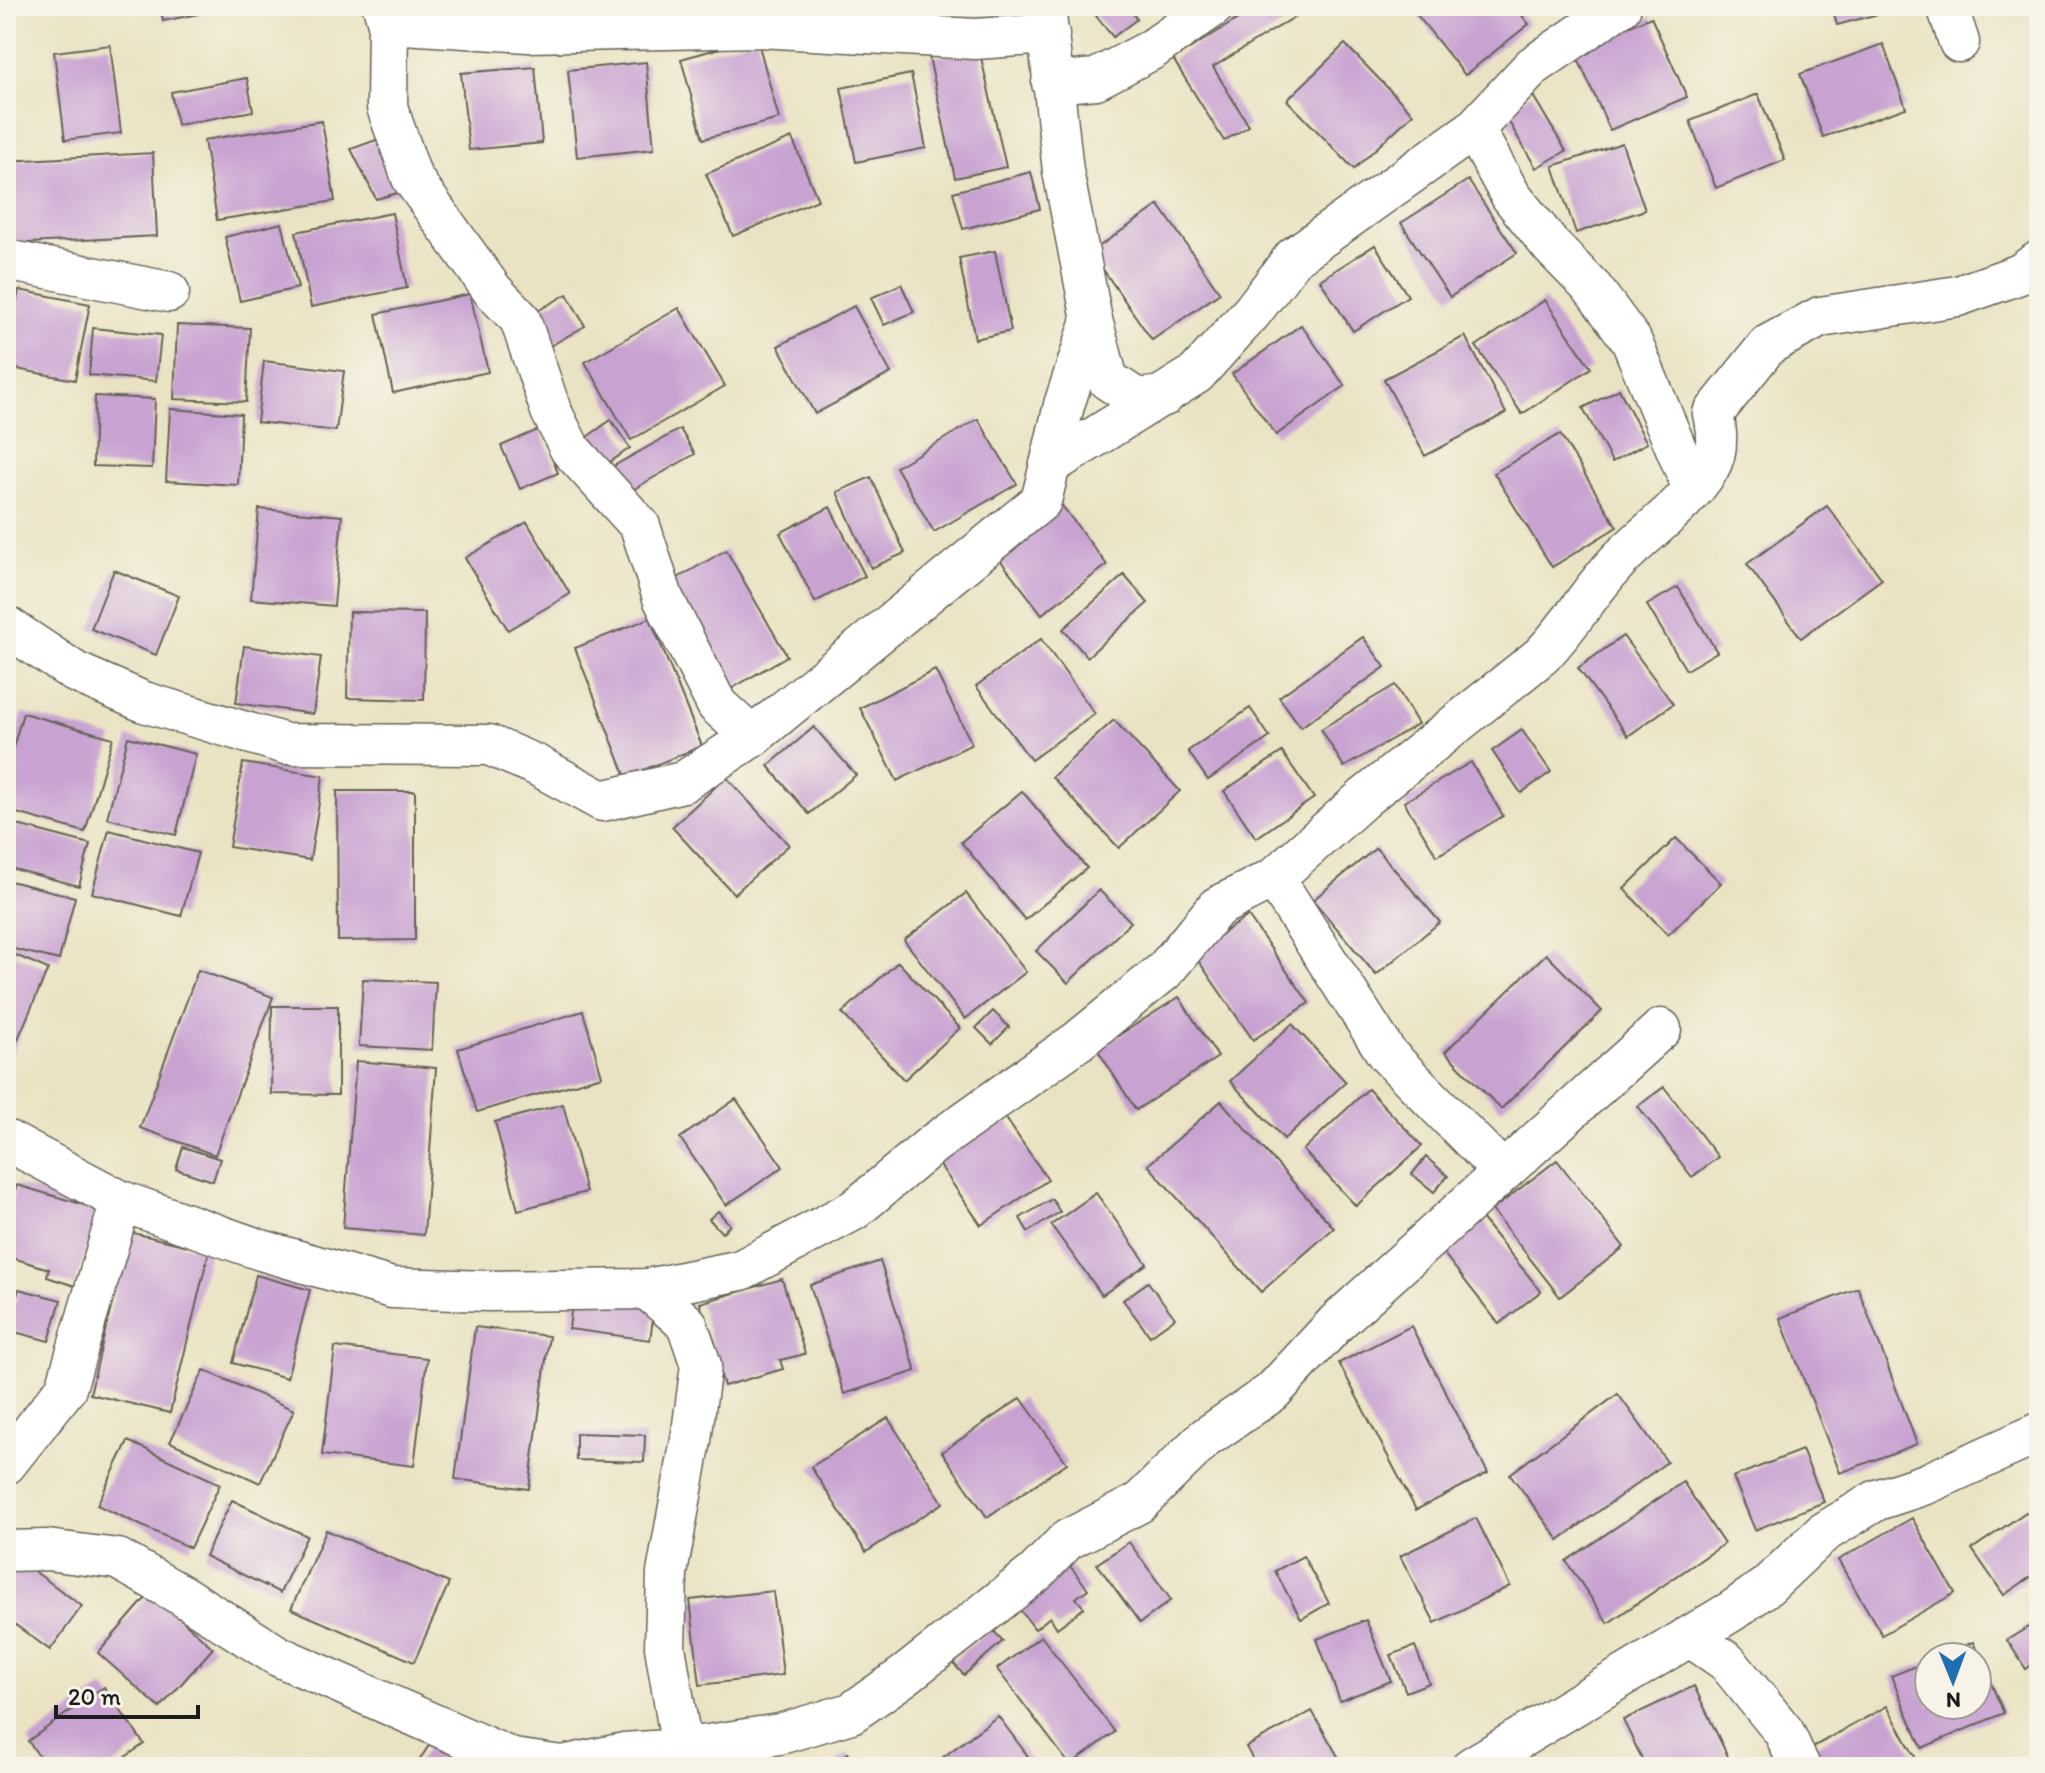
<svg xmlns="http://www.w3.org/2000/svg" width="2045" height="1773" font-family="Itim,sans-serif">
	<style>
		.building { fill: #c8a2d1 }
		.lines { fill: none; stroke-linecap: round; stroke-linejoin: round }
		.minor-casing { stroke: #646256; stroke-width: 43 }
		.minor { stroke: #fff; stroke-width: 40 }
	</style>
	<rect width="100%" height="100%" fill="#f7f3e8"/>
	<filter id="ink" filterUnits="userSpaceOnUse"><feTurbulence type="fractalNoise" baseFrequency=".0125" numOctaves="2"/><feDisplacementMap in="SourceGraphic" scale="16" xChannelSelector="R" yChannelSelector="G"/><feConvolveMatrix kernelMatrix="1 2 1 2 8 2 1 2 1" color-interpolation-filters="sRGB"/></filter>
	<filter id="wash" filterUnits="userSpaceOnUse"><feTurbulence type="fractalNoise" baseFrequency=".006" numOctaves="4" result="noise"/><feDisplacementMap in="SourceGraphic" scale="32" xChannelSelector="R" yChannelSelector="G"/><feGaussianBlur stdDeviation="1.8" result="paint"/><feColorMatrix in="noise" values="0 0 0 0 0 0 0 0 0 0 0 0 0 0 0 0 0 1.4 0 .05"/><feComposite in="paint" operator="in"/></filter>
	<g filter="url(#wash)">
		<rect width="100%" height="100%" fill="#eae3c3"/>
		<g id="blocks">
			<g class="building">
				<polygon points="160,6 232,6 232,7 163,21"/>
				<polygon points="1088,6 1127,6 1137,19 1113,37"/>
				<polygon points="1259,6 1292,6 1298,15 1213,67 1249,126 1224,141 1173,59"/>
				<polygon points="1410,6 1514,6 1529,24 1465,75"/>
				<polygon points="1832,6 1904,6 1904,7 1837,25"/>
				<polygon points="1651,17 1687,97 1610,130 1574,50"/>
				<polygon points="757,38 779,119 703,139 681,59"/>
				<polygon points="1345,44 1413,114 1354,169 1287,100"/>
				<polygon points="1883,44 1906,108 1823,137 1800,74"/>
				<polygon points="110,45 121,133 65,140 54,52"/>
				<polygon points="980,53 1006,167 955,178 929,57"/>
				<polygon points="646,62 654,149 577,157 568,70"/>
				<polygon points="535,67 542,143 469,150 461,73"/>
				<polygon points="911,74 926,148 856,162 841,88"/>
				<polygon points="247,78 253,111 177,125 171,92"/>
				<polygon points="1532,94 1566,151 1536,168 1503,112"/>
				<polygon points="1758,94 1785,160 1716,188 1690,121"/>
				<polygon points="322,121 335,201 217,220 204,140"/>
				<polygon points="390,135 412,189 376,199 351,149"/>
				<polygon points="792,138 818,200 733,236 706,174"/>
				<polygon points="1622,143 1645,210 1576,233 1553,166"/>
				<polygon points="153,153 157,236 10,244 6,161"/>
				<polygon points="1031,172 1040,209 963,229 953,192"/>
				<polygon points="1468,180 1517,253 1450,297 1401,223"/>
				<polygon points="1159,205 1220,293 1152,340 1091,252"/>
				<polygon points="392,213 407,288 311,307 296,232"/>
				<polygon points="282,223 298,288 240,301 225,237"/>
				<polygon points="1375,245 1408,296 1353,331 1320,280"/>
				<polygon points="995,251 1011,331 975,339 959,258"/>
				<polygon points="901,284 914,312 884,325 871,298"/>
				<polygon points="19,290 90,304 75,380 6,367 6,352"/>
				<polygon points="470,294 488,372 393,393 376,314"/>
				<polygon points="567,294 585,326 545,349 527,317"/>
				<polygon points="1545,300 1591,368 1522,414 1476,346"/>
				<polygon points="854,306 891,373 815,414 778,346"/>
				<polygon points="679,308 725,386 631,440 585,362"/>
				<polygon points="177,325 250,328 246,402 174,399"/>
				<polygon points="1301,325 1345,386 1276,435 1232,374"/>
				<polygon points="93,328 161,335 156,381 89,375"/>
				<polygon points="1465,336 1506,413 1425,456 1384,379"/>
				<polygon points="264,361 344,371 336,431 257,422"/>
				<polygon points="1619,389 1647,443 1612,462 1583,408"/>
				<polygon points="95,396 155,399 152,468 93,466"/>
				<polygon points="170,409 241,414 238,485 166,481"/>
				<polygon points="978,419 1017,484 934,532 896,467"/>
				<polygon points="611,420 630,448 607,464 587,437"/>
				<polygon points="540,429 558,473 520,489 501,446"/>
				<polygon points="680,429 695,454 627,493 612,467"/>
				<polygon points="1560,434 1617,527 1552,567 1494,473"/>
				<polygon points="871,477 905,553 871,568 837,492"/>
				<polygon points="1060,503 1107,565 1042,614 994,552"/>
				<polygon points="1827,506 1882,579 1801,638 1747,564"/>
				<polygon points="830,507 865,576 815,602 780,533"/>
				<polygon points="259,509 342,516 334,606 251,599"/>
				<polygon points="527,522 570,594 508,630 465,558"/>
				<polygon points="726,550 787,656 726,692 664,586"/>
				<polygon points="114,570 179,596 156,655 91,629"/>
				<polygon points="1124,575 1148,603 1087,657 1063,629"/>
				<polygon points="1678,587 1717,652 1686,670 1647,605"/>
				<polygon points="349,612 425,613 424,700 347,698"/>
				<polygon points="650,618 702,746 626,777 575,648"/>
				<polygon points="1623,636 1673,704 1628,736 1578,668"/>
				<polygon points="1363,637 1385,667 1301,727 1279,697"/>
				<polygon points="1041,639 1095,714 1031,760 976,686"/>
				<polygon points="244,646 321,657 313,714 236,703"/>
				<polygon points="935,670 972,744 897,781 860,708"/>
				<polygon points="1395,685 1418,724 1344,767 1321,729"/>
				<polygon points="1250,708 1270,737 1208,780 1188,751"/>
				<polygon points="23,713 113,738 85,832 6,810 6,772"/>
				<polygon points="1114,720 1180,791 1119,848 1052,777"/>
				<polygon points="814,727 856,775 809,814 768,766"/>
				<polygon points="1522,730 1551,772 1521,793 1492,751"/>
				<polygon points="128,737 196,754 176,835 107,818"/>
				<polygon points="1282,752 1314,798 1256,838 1224,791"/>
				<polygon points="1471,762 1503,816 1437,856 1404,802"/>
				<polygon points="243,763 323,776 310,860 229,847"/>
				<polygon points="726,777 789,845 734,894 672,827"/>
				<polygon points="337,791 415,791 415,940 338,941"/>
				<polygon points="1022,791 1087,868 1025,920 961,842"/>
				<polygon points="6,822 90,844 79,886 6,867"/>
				<polygon points="109,830 198,853 181,916 92,893"/>
				<polygon points="1676,838 1721,883 1668,935 1624,889"/>
				<polygon points="1376,848 1440,922 1376,975 1313,900"/>
				<polygon points="6,880 75,897 59,960 6,947"/>
				<polygon points="1099,890 1131,922 1068,983 1036,951"/>
				<polygon points="966,893 1026,972 965,1019 904,940"/>
				<polygon points="1248,916 1309,1003 1253,1040 1193,953"/>
				<polygon points="6,951 48,969 9,1060 6,1059"/>
				<polygon points="1546,954 1602,1011 1501,1109 1445,1052"/>
				<polygon points="898,962 960,1028 904,1080 842,1013"/>
				<polygon points="198,970 273,997 215,1155 140,1128"/>
				<polygon points="363,979 436,982 432,1050 359,1046"/>
				<polygon points="1179,997 1218,1057 1136,1110 1097,1049"/>
				<polygon points="272,1006 338,1006 338,1095 271,1094"/>
				<polygon points="583,1011 602,1076 477,1112 458,1049"/>
				<polygon points="993,1011 1009,1027 992,1044 976,1028"/>
				<polygon points="1292,1024 1346,1082 1284,1139 1230,1081"/>
				<polygon points="356,1061 436,1068 424,1235 343,1228"/>
				<polygon points="1664,1087 1718,1157 1692,1177 1638,1106"/>
				<polygon points="1368,1089 1422,1146 1356,1206 1303,1150"/>
				<polygon points="736,1099 783,1167 726,1205 680,1138"/>
				<polygon points="1221,1101 1334,1228 1261,1292 1148,1165"/>
				<polygon points="563,1104 586,1192 518,1210 495,1122"/>
				<polygon points="1005,1117 1048,1180 981,1225 937,1161"/>
				<polygon points="183,1147 220,1159 213,1181 176,1169"/>
				<polygon points="1426,1157 1448,1176 1434,1192 1412,1174"/>
				<polygon points="1557,1160 1624,1247 1560,1297 1492,1210"/>
				<polygon points="6,1161 14,1163 7,1186 6,1185"/>
				<polygon points="17,1185 98,1209 75,1286 47,1277 49,1269 6,1256 6,1218"/>
				<polygon points="1096,1193 1147,1264 1102,1295 1051,1225"/>
				<polygon points="1052,1199 1060,1212 1028,1232 1020,1218"/>
				<polygon points="718,1211 730,1225 722,1233 709,1219"/>
				<polygon points="1481,1218 1541,1291 1499,1324 1441,1250"/>
				<polygon points="129,1232 209,1251 170,1413 90,1394"/>
				<polygon points="880,1261 916,1371 844,1394 810,1285"/>
				<polygon points="256,1275 310,1290 287,1378 233,1363"/>
				<polygon points="782,1279 805,1354 780,1360 783,1369 724,1386 700,1303"/>
				<polygon points="1148,1282 1175,1318 1150,1336 1123,1300"/>
				<polygon points="1858,1288 1917,1444 1840,1473 1780,1318"/>
				<polygon points="19,1289 61,1300 49,1341 7,1330"/>
				<polygon points="573,1294 655,1305 650,1340 569,1329"/>
				<polygon points="1411,1326 1488,1473 1416,1510 1339,1363"/>
				<polygon points="475,1327 549,1336 529,1489 455,1479"/>
				<polygon points="335,1347 427,1358 414,1466 322,1455"/>
				<polygon points="204,1370 294,1410 260,1483 170,1442"/>
				<polygon points="1618,1394 1667,1462 1559,1540 1510,1474"/>
				<polygon points="1021,1398 1067,1463 987,1517 942,1452"/>
				<polygon points="888,1418 943,1503 866,1552 811,1467"/>
				<polygon points="576,1433 645,1435 644,1462 576,1460"/>
				<polygon points="128,1441 220,1484 190,1548 97,1505"/>
				<polygon points="1802,1450 1824,1502 1755,1530 1733,1477"/>
				<polygon points="1683,1482 1724,1544 1608,1623 1566,1561"/>
				<polygon points="232,1500 307,1536 280,1593 205,1556"/>
				<polygon points="2026,1512 2039,1531 2039,1571 2004,1595 1972,1549"/>
				<polygon points="1476,1518 1510,1586 1435,1623 1400,1556"/>
				<polygon points="1912,1518 1955,1593 1882,1635 1838,1560"/>
				<polygon points="326,1530 449,1583 414,1662 291,1609"/>
				<polygon points="1129,1542 1171,1600 1140,1623 1097,1564"/>
				<polygon points="1303,1556 1329,1603 1301,1619 1275,1571"/>
				<polygon points="19,1560 82,1606 50,1650 6,1618 6,1578"/>
				<polygon points="1070,1566 1088,1589 1076,1598 1084,1608 1057,1628 1050,1617 1035,1629 1017,1606"/>
				<polygon points="773,1591 783,1675 700,1685 690,1600"/>
				<polygon points="151,1592 213,1648 160,1708 98,1653"/>
				<polygon points="1366,1620 1391,1681 1340,1701 1317,1639"/>
				<polygon points="2038,1621 2039,1660 2026,1669 2007,1640"/>
				<polygon points="991,1628 1003,1641 964,1675 952,1662"/>
				<polygon points="1041,1636 1115,1732 1070,1765 997,1669"/>
				<polygon points="1973,1642 2004,1713 1922,1748 1891,1676 1929,1661 1929,1705 1977,1705 1977,1657 1938,1657"/>
				<polygon points="1415,1646 1429,1683 1406,1692 1391,1655"/>
				<polygon points="1694,1686 1733,1767 1646,1767 1623,1720"/>
				<polygon points="104,1687 144,1744 111,1767 47,1767 28,1741"/>
				<polygon points="1887,1706 1920,1766 1821,1767 1811,1748"/>
				<polygon points="1312,1711 1344,1767 1257,1767 1246,1747"/>
				<polygon points="998,1716 1036,1767 930,1767"/>
				<polygon points="435,1736 483,1767 415,1767"/>
				<polygon points="848,1753 859,1767 831,1767"/>
			</g>
		</g>
	</g>
	<g filter="url(#ink)">
		<use href="#blocks" fill-opacity="0" stroke="#646256" stroke-width="2"/>
		<g class="lines">
			<g class="minor-casing">
				<g id="minor">
					<polyline points="383,6 388,23 387,107 412,178 493,291 520,319 551,411 570,449 640,526 663,598 717,705 752,737"/>
					<polyline points="1045,6 1063,171 1092,320 1108,380 1137,399 1164,396"/>
					<polyline points="1947,6 1959,42"/>
					<polyline points="388,23 528,32 759,27 975,39 1049,34"/>
					<polyline points="1052,83 1096,79 1151,50 1214,6"/>
					<polyline points="1474,129 1511,196 1552,247 1593,289 1631,340 1693,489"/>
					<polyline points="6,260 169,292"/>
					<polyline points="1050,465 1064,405 1092,320"/>
					<polyline points="6,626 75,672 144,702 286,744 489,745 536,765 602,801 683,782 752,737 1041,501 1050,465 1196,374 1252,312 1294,257 1474,129 1533,66 1621,6"/>
					<polyline points="1274,878 1387,1054 1502,1171"/>
					<path d="M6,1140L121,1201L261,1250L392,1288L489,1291L647,1289L741,1270L854,1210L933,1144L1078,1041L1164,971L1217,907L1274,878L1365,797L1541,656C1570,627 1590,590 1619,560C1648,530 1688,504 1709,468C1719,451 1717,431 1713,414L1768,345L1820,317L1958,296L2020,274L2039,261"/>
					<polyline points="647,1289 687,1324 701,1365 691,1440 667,1573 665,1647 682,1749 703,1767"/>
					<polyline points="6,1464 66,1388 121,1201"/>
					<polyline points="6,1551 47,1550 118,1559 183,1596 278,1656 513,1759 562,1766 624,1753 682,1749 780,1734 851,1713 904,1676 1035,1573 1067,1540 1139,1503 1205,1438 1272,1392 1337,1322 1661,1029"/>
					<polyline points="1689,1636 1727,1662 1784,1732 1800,1767"/>
					<polyline points="1472,1767 1732,1611 1767,1586 1823,1533 1877,1500 1926,1484 2039,1433"/>
				</g>
			</g>
			<use href="#minor" class="minor"/>
		</g>
	</g>
	<rect width="2045" height="1773" fill="none" stroke="#f7f3e8" stroke-width="32"/>
	<g transform="translate(1953 1681) rotate(179)"><circle r="38" fill="#f7f3e8" stroke="#9f9d96" stroke-width="2"/>
	<path d="M0-6L14 30L0 20L-14 30Z" fill="#1f6fb2"/>
	<text y="-12" font-size="22" font-weight="bold" text-anchor="middle" fill="#1c1c1c">N</text>
	</g>
	<path d="M56 1705v12h142v-12" fill="none" stroke="#1c1c1c" stroke-width="4"/>
	<text x="68" y="1705" font-size="24" fill="#1c1c1c" stroke="#f7f3e8" stroke-width="6" paint-order="stroke">20 m</text>
</svg>
